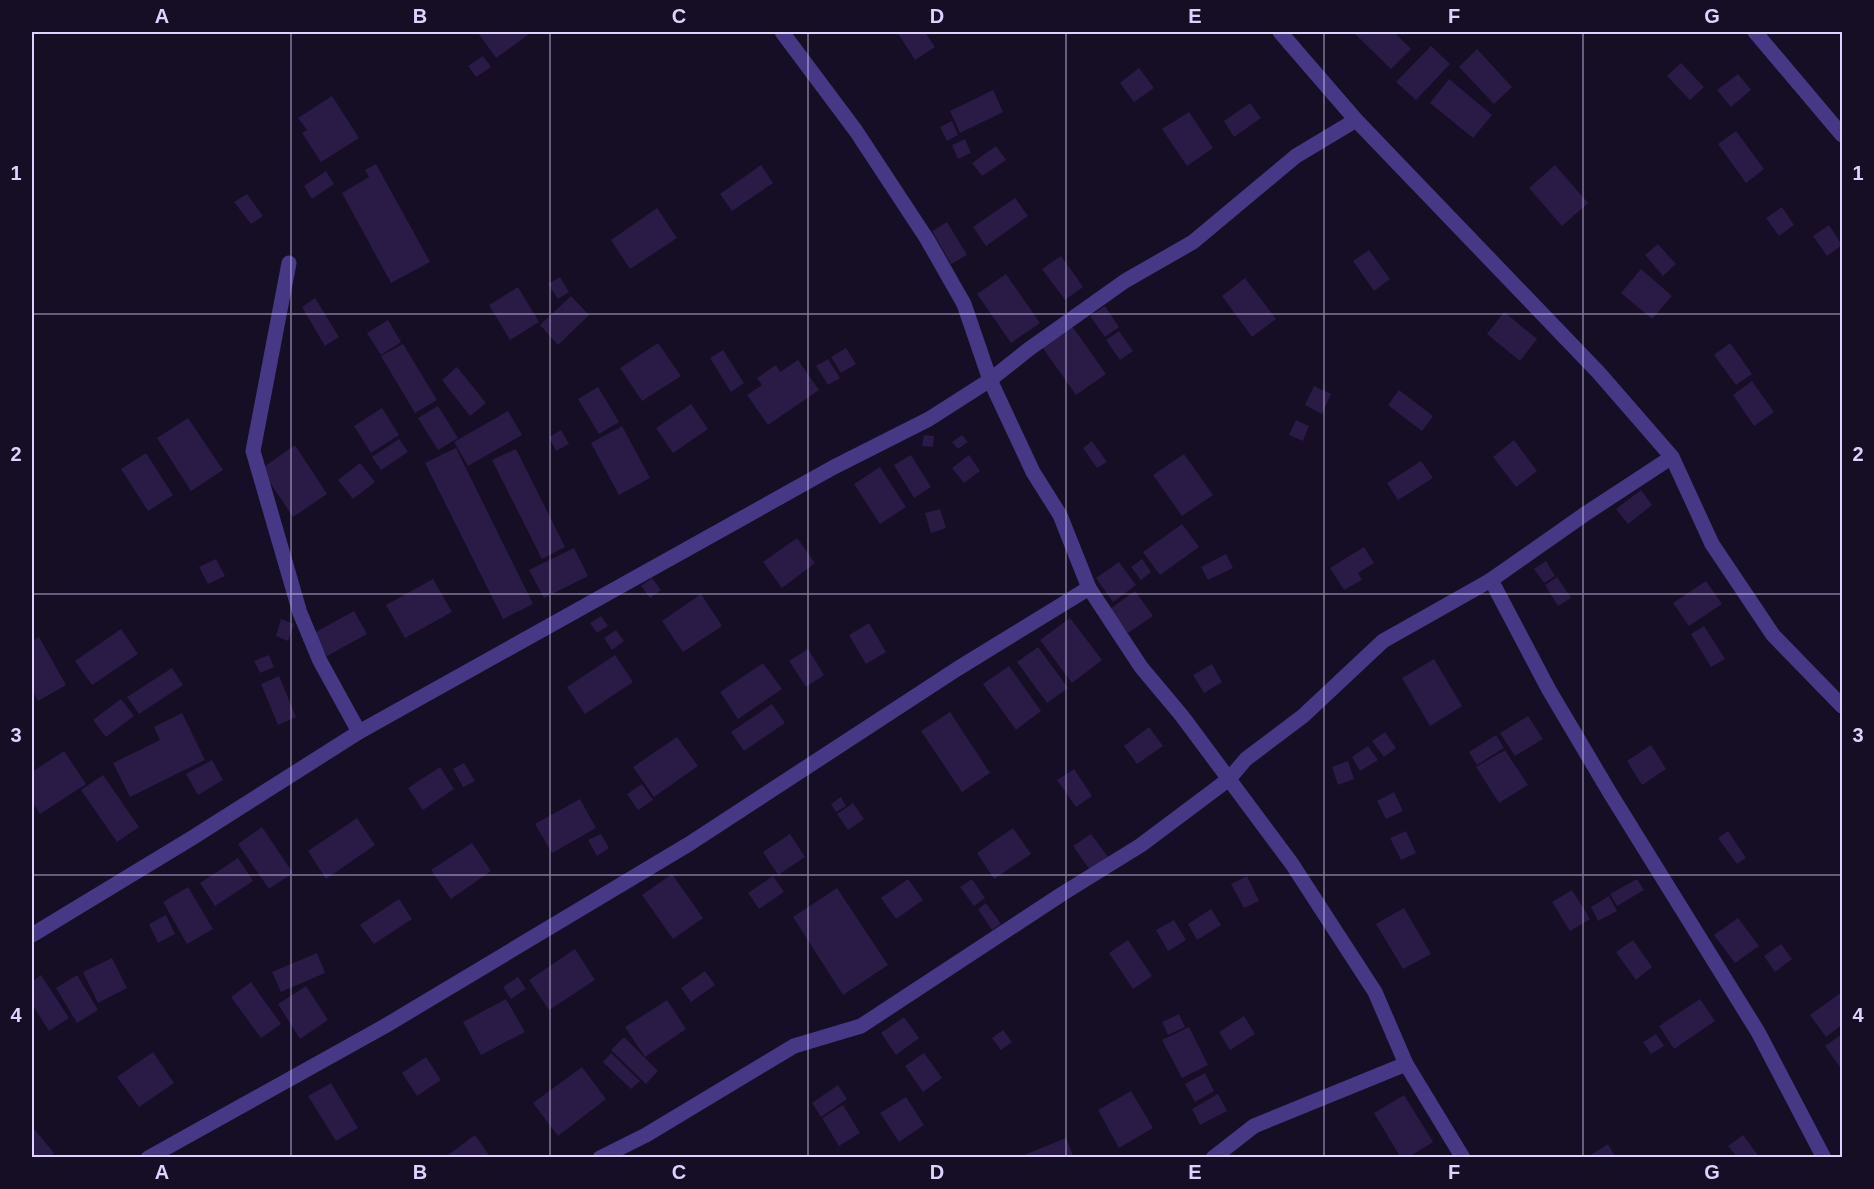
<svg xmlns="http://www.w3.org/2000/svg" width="1874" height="1189" font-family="Helvetica,sans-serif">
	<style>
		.building { fill: #291a46 }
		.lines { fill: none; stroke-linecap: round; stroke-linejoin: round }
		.street { stroke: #463885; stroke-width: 15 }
		.grid { fill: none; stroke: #ded2ff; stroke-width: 1.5; stroke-opacity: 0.55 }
		.neatline { fill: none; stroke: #ded2ff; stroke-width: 2 }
		.grid-label { font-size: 20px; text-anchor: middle; font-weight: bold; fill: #ded2ff }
	</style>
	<rect width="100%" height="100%" fill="#150e25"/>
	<g class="building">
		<polygon points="480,32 526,32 528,35 496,58 478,33"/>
		<polygon points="897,32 925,32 935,47 915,60"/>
		<polygon points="1353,32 1394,32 1411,49 1391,69"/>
		<polygon points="1431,46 1450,64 1416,100 1396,82"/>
		<polygon points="1477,49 1512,87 1494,104 1459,67"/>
		<polygon points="483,56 491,67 476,77 468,66"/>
		<polygon points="1681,63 1704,87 1690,100 1667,76"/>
		<polygon points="1139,68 1154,88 1134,102 1120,83"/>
		<polygon points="1738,74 1751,90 1731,107 1717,90"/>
		<polygon points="1449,79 1492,115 1473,138 1430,103"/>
		<polygon points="993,90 1003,112 960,133 950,111"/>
		<polygon points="332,96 359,138 321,162 302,133 307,130 298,118"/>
		<polygon points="1250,103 1261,118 1234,137 1224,121"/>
		<polygon points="1189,112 1213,148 1187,166 1162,129"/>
		<polygon points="952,121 958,135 947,141 940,127"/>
		<polygon points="1736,131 1764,169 1746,183 1718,144"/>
		<polygon points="965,139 971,153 958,159 952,145"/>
		<polygon points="996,146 1006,160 982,176 972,163"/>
		<polygon points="376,164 430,262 391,283 342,193 369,177 365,170"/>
		<polygon points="761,165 773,183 732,211 720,194"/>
		<polygon points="1555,165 1588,203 1562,226 1529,188"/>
		<polygon points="326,171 334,184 312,199 304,186"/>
		<polygon points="247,194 263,216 251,224 234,202"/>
		<polygon points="1015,198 1028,216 986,246 973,227"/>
		<polygon points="1782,207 1794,225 1779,236 1766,218"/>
		<polygon points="657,208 677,238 630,269 611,240"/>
		<polygon points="947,222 967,255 951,264 932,231"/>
		<polygon points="1829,225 1842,245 1827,256 1813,236"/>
		<polygon points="1658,244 1676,264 1663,276 1645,255"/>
		<polygon points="1369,250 1390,279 1374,291 1353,261"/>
		<polygon points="1061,256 1083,287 1065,300 1042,269"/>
		<polygon points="1641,269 1672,296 1652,319 1621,293"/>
		<polygon points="1006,274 1040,323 1011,343 977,294"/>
		<polygon points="560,277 569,292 558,299 548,284"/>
		<polygon points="1245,278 1276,319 1252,337 1222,296"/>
		<polygon points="518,287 539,322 510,340 489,305"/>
		<polygon points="571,296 589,315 558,345 540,325"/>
		<polygon points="315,298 339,337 325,346 302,307"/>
		<polygon points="1105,306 1119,327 1105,337 1090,316"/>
		<polygon points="1504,312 1537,339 1520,361 1487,334"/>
		<polygon points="388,320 401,342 381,355 367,333"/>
		<polygon points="1072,326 1106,374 1076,395 1042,347"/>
		<polygon points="1119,331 1133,351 1120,360 1106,340"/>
		<polygon points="658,343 681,376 642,401 620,368"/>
		<polygon points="1730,343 1752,374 1736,385 1714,355"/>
		<polygon points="403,344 437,400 415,413 381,356"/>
		<polygon points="846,348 856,364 841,373 831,357"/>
		<polygon points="723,350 744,383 731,392 710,358"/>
		<polygon points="828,359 840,378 828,385 816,366"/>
		<polygon points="798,360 819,390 768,425 747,395 762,385 757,378 776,365 780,372"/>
		<polygon points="457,367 486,403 470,416 442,380"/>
		<polygon points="1752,381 1774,412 1754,426 1733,395"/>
		<polygon points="1314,386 1331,394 1322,414 1305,405"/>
		<polygon points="598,387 619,422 599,434 578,399"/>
		<polygon points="1399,390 1433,416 1422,431 1388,405"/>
		<polygon points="691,404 708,429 673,453 656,428"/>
		<polygon points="438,406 458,438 438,450 418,418"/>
		<polygon points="382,408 399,435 371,453 354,426"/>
		<polygon points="508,411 522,435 468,466 454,442"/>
		<polygon points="188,418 223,470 191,491 157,438"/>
		<polygon points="1296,420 1309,426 1303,441 1289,435"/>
		<polygon points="622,426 650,478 619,495 591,443"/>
		<polygon points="561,430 569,444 556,451 549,437"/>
		<polygon points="924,435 934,436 933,447 922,446"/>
		<polygon points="962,435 968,442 958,449 952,442"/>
		<polygon points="399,439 408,452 381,470 372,457"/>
		<polygon points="1514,440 1537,471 1516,487 1493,457"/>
		<polygon points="1092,441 1107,462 1097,468 1083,448"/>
		<polygon points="295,445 327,494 293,517 261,469"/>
		<polygon points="456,448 533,604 503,619 425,463"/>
		<polygon points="516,449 565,547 542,559 492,460"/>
		<polygon points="146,453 173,495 148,511 121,469"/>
		<polygon points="1184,454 1213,495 1182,516 1153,475"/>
		<polygon points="911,455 931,487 914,498 894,465"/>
		<polygon points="969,455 980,471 964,483 952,468"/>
		<polygon points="1421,461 1433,478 1398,500 1387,483"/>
		<polygon points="360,463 375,482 353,499 338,480"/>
		<polygon points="880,467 906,507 880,524 854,484"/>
		<polygon points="1641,490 1652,505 1628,524 1616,509"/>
		<polygon points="940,509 946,528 931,533 925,513"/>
		<polygon points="1182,524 1199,547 1160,575 1143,552"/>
		<polygon points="797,538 815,563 782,588 763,562"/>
		<polygon points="1364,547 1374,563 1358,573 1362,580 1344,590 1330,568"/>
		<polygon points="574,548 588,576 544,598 529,570"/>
		<polygon points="1226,554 1233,568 1208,580 1201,567"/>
		<polygon points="216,559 225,576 208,584 199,567"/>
		<polygon points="1142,559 1151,572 1141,580 1131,567"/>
		<polygon points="1546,561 1555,576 1544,583 1534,569"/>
		<polygon points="1119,562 1136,585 1113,602 1096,578"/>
		<polygon points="1557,577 1571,598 1558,606 1545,585"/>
		<polygon points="652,578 661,590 650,598 641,586"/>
		<polygon points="433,579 452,612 405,638 386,605"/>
		<polygon points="1706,581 1722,604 1689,626 1673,603"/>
		<polygon points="1135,591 1153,616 1128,633 1110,609"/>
		<polygon points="701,594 722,626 683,652 662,621"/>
		<polygon points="354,611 367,634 327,656 314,633"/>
		<polygon points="601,616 608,626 597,633 590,623"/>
		<polygon points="1070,618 1102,660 1072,683 1040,640"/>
		<polygon points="281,619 294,624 288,641 276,636"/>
		<polygon points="869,623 886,652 866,664 849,635"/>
		<polygon points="1704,626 1725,659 1711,667 1691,634"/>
		<polygon points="121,629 138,654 92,685 75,661"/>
		<polygon points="616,630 624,641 612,650 604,638"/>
		<polygon points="39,637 66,685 38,701 32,690 32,641"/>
		<polygon points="1038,647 1068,688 1047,703 1017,662"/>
		<polygon points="808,649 824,675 806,687 789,661"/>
		<polygon points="269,655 274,667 260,673 254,661"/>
		<polygon points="615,655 633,682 585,714 567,687"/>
		<polygon points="1434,659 1462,706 1430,726 1402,678"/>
		<polygon points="763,663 782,689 738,719 720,692"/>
		<polygon points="1212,664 1222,682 1204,693 1193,675"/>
		<polygon points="1009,666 1041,711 1016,730 983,684"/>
		<polygon points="172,668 183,685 139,714 127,697"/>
		<polygon points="279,676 296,717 278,725 261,684"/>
		<polygon points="121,699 134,716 106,737 93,720"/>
		<polygon points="772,704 785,723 744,751 731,732"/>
		<polygon points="950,712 990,773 962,792 921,731"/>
		<polygon points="182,713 205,760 130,797 113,763 160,740 154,727"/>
		<polygon points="1528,716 1543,739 1515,756 1500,733"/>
		<polygon points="1149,727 1163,746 1137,764 1124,746"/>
		<polygon points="1385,732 1396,748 1384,757 1372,741"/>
		<polygon points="1496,735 1504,748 1477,765 1469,752"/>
		<polygon points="677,737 698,766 654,797 633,767"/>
		<polygon points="1651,745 1666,769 1642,785 1627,761"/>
		<polygon points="1368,746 1378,760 1360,771 1352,757"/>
		<polygon points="1505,750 1528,785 1499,803 1476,767"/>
		<polygon points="64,751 86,784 40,814 32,801 32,772"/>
		<polygon points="212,760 223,780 198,795 186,774"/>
		<polygon points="1348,761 1354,779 1338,785 1332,767"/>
		<polygon points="464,763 475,781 463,787 453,769"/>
		<polygon points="440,767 454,789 423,810 408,788"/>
		<polygon points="1074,769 1092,796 1076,807 1057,780"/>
		<polygon points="103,775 139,827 117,842 81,790"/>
		<polygon points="642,784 653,800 638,810 627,794"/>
		<polygon points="1394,792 1403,811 1386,819 1377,801"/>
		<polygon points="841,797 846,806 836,812 831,804"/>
		<polygon points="580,799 596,828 552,853 535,824"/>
		<polygon points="853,803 864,819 848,830 837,814"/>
		<polygon points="357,818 375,845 326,879 308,851"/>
		<polygon points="262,827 293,873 269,889 238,844"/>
		<polygon points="1013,828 1031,854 994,879 977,853"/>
		<polygon points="1406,831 1416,853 1401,860 1390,838"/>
		<polygon points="1728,831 1746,858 1737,864 1718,838"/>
		<polygon points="601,834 609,848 597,856 588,840"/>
		<polygon points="790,834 805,857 778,875 763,852"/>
		<polygon points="1091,834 1108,857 1090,870 1073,846"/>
		<polygon points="472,843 491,871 451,899 431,870"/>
		<polygon points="238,858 253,881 215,906 200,883"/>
		<polygon points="672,874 703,918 673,939 642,895"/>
		<polygon points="773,876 784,892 759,909 748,893"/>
		<polygon points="1247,876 1259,901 1244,908 1231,884"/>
		<polygon points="908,879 923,900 896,919 881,898"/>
		<polygon points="972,879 985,898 974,906 960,887"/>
		<polygon points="1637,879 1644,890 1617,906 1610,894"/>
		<polygon points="188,887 213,929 187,944 163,902"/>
		<polygon points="837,888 888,965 843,995 793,917"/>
		<polygon points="1572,890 1590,919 1570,931 1552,902"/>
		<polygon points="1609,896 1617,911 1598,921 1591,907"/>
		<polygon points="399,899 412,919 374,944 360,925"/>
		<polygon points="986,903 1001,924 992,930 978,909"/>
		<polygon points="1404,908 1431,954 1403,969 1376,924"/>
		<polygon points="1211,909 1221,925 1197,940 1188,924"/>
		<polygon points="166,915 175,934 158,943 149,924"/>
		<polygon points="1738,918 1759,946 1735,963 1714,935"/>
		<polygon points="1174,920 1186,940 1168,951 1156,930"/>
		<polygon points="1128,940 1152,976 1133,989 1109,953"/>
		<polygon points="1633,940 1652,967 1636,980 1616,952"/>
		<polygon points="1781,944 1792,959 1775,972 1764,956"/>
		<polygon points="575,949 595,980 549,1010 529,980"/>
		<polygon points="317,953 325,973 281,992 272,972"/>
		<polygon points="112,958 127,988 98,1003 83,972"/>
		<polygon points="705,971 715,985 691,1002 681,988"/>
		<polygon points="41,975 69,1018 49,1031 32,1004 32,982"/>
		<polygon points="77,975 98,1010 77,1023 56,988"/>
		<polygon points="518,977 526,989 511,999 503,987"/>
		<polygon points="251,982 281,1024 261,1038 231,997"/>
		<polygon points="306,986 328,1020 300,1039 278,1004"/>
		<polygon points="1842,992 1842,1025 1826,1037 1810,1015"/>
		<polygon points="506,999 525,1032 481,1055 463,1022"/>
		<polygon points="1700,999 1715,1021 1674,1049 1659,1026"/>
		<polygon points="667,1000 686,1029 645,1057 625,1027"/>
		<polygon points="1179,1014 1185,1027 1168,1035 1162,1022"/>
		<polygon points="1244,1016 1255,1034 1230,1050 1219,1032"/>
		<polygon points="904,1017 919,1038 896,1055 881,1033"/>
		<polygon points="1189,1027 1208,1065 1182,1078 1162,1040"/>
		<polygon points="1003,1030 1012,1042 1001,1050 992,1038"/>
		<polygon points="1656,1034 1664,1046 1651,1054 1643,1042"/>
		<polygon points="1842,1034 1842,1070 1825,1046"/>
		<polygon points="624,1037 658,1071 646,1084 611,1050"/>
		<polygon points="153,1052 174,1083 139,1107 117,1077"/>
		<polygon points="611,1053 640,1081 631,1089 603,1062"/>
		<polygon points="924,1053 942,1078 923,1092 905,1066"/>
		<polygon points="426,1057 441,1080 417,1096 402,1073"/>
		<polygon points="582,1067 606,1099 558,1136 533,1103"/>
		<polygon points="1205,1073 1214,1091 1195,1102 1185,1084"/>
		<polygon points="331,1083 358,1128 336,1141 308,1096"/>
		<polygon points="838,1085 847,1099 821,1117 812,1103"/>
		<polygon points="1131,1091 1153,1128 1119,1148 1098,1110"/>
		<polygon points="1218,1094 1227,1111 1200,1125 1192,1109"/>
		<polygon points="1404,1095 1433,1142 1407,1158 1401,1158 1374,1113"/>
		<polygon points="906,1097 924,1125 899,1142 880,1113"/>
		<polygon points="843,1105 860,1133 839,1146 822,1118"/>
		<polygon points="35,1130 54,1153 49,1158 32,1158 32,1132"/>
		<polygon points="475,1135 491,1158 444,1158"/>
		<polygon points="1743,1135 1760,1158 1738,1158 1728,1146"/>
		<polygon points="1066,1138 1074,1158 1025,1158 1024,1155"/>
		<polygon points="1608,1144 1616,1158 1586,1158"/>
	</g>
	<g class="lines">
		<g class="street">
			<polyline points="782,32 856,131 927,239 964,304 990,380 1033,472 1060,515 1089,588 1141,667 1182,716 1292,864 1375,992 1406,1064 1463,1158"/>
			<polyline points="1280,32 1356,120 1599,373 1672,457 1712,544 1773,635 1842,706"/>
			<polyline points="1755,32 1842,135"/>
			<polyline points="289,263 253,451 300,613 320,661 359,732"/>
			<polyline points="1491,580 1549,690 1610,793 1758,1032 1824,1158"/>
			<polyline points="32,935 192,838 359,732 834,467 929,419 990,380 1029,349 1125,281 1193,242 1296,156 1356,120"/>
			<polyline points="148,1158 385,1026 689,844 957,669 1089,588"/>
			<polyline points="600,1158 646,1135 794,1046 861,1026 1062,894 1141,845 1229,779 1246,759 1303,716 1383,641 1491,580 1585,514 1672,457"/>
			<polyline points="1213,1158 1254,1126 1406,1064"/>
		</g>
	</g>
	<path class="grid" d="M291,32V1158M550,32V1158M808,32V1158M1066,32V1158M1324,32V1158M1583,32V1158M32,314H1842M32,594H1842M32,875H1842"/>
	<rect width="1874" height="1189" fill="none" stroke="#150e25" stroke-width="66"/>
	<rect x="33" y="33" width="1808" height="1123" class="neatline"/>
	<g class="grid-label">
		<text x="162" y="23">A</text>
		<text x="420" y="23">B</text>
		<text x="679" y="23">C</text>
		<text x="937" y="23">D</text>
		<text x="1195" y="23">E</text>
		<text x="1454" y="23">F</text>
		<text x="1712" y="23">G</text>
		<text x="16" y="180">1</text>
		<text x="1858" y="180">1</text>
		<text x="16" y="461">2</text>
		<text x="1858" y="461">2</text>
		<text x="16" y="742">3</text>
		<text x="1858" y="742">3</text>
		<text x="16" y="1022">4</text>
		<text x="1858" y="1022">4</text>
		<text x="162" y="1179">A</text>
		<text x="420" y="1179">B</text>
		<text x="679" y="1179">C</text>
		<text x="937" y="1179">D</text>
		<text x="1195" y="1179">E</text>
		<text x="1454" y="1179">F</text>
		<text x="1712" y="1179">G</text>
	</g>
</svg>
